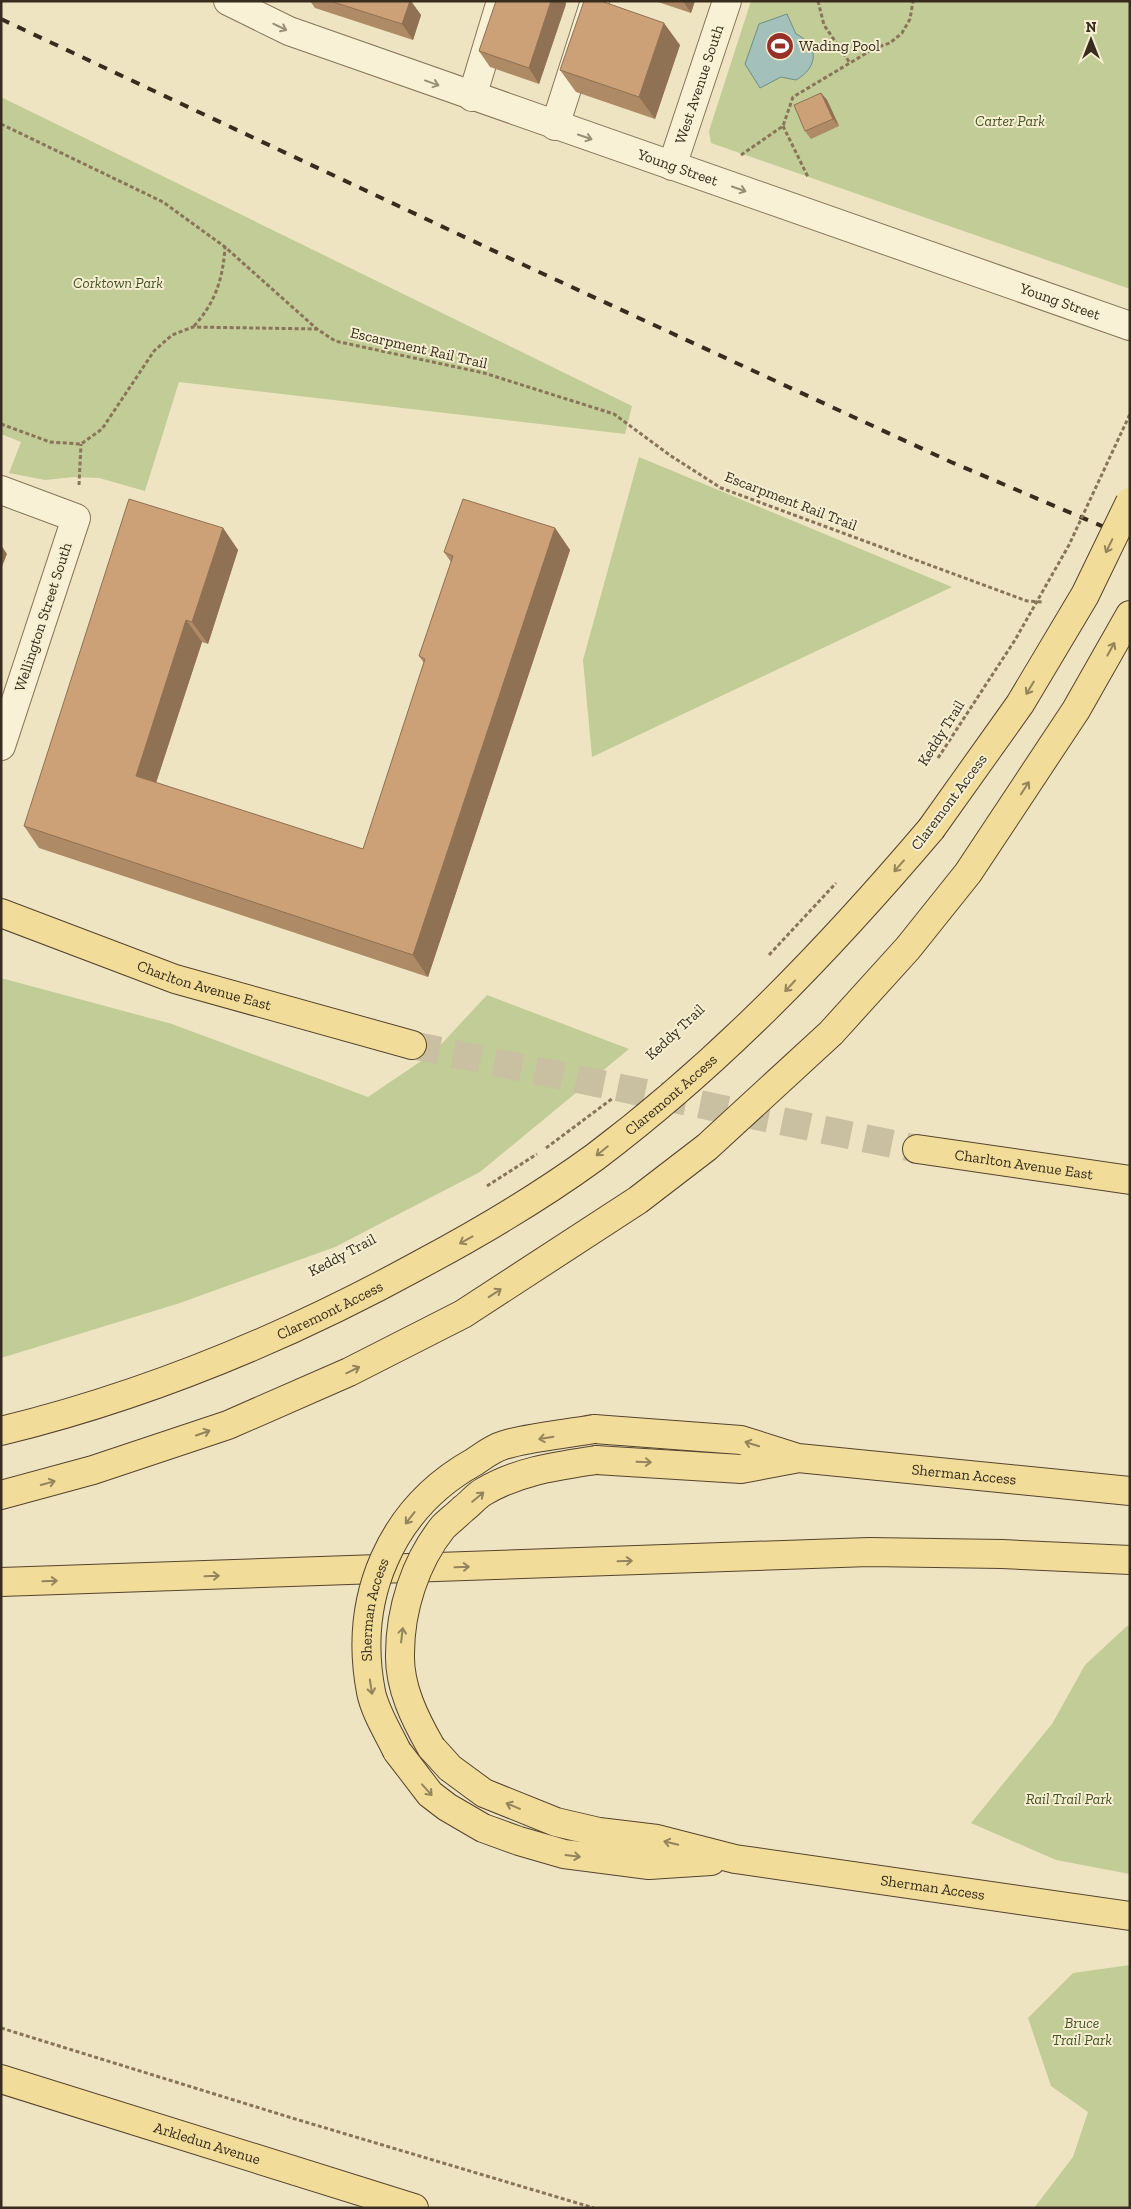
<svg xmlns="http://www.w3.org/2000/svg" width="1131" height="2209" font-family="'Zilla Slab',serif">
	<style>
		.green { fill: #c2cc96 }
		.water { fill: #a4c0ba; stroke: #6b8e88 }
		.lines { fill: none; stroke-linecap: round; stroke-linejoin: round }
		.major-tunnel { stroke: #c9bfa1; stroke-width: 28; stroke-dasharray: 28 14; stroke-linecap: butt }
		.minor-casing { stroke: #887559; stroke-width: 30 }
		.major-casing { stroke: #55432d; stroke-width: 30 }
		.path { stroke: #887559; stroke-width: 3; stroke-dasharray: 4 2.5; stroke-linecap: butt }
		.minor { stroke: #f9f1d5; stroke-width: 28 }
		.major { stroke: #f1dc99; stroke-width: 28 }
		.rail { stroke: #372c1d; stroke-width: 4; stroke-dasharray: 9 9; stroke-linecap: butt }
		.major-bridge-casing { stroke: #55432d; stroke-width: 30; stroke-linecap: butt }
		.path-bridge { stroke: #887559; stroke-width: 3; stroke-dasharray: 4 2.5; stroke-linecap: butt }
		.major-bridge { stroke: #f1dc99; stroke-width: 28 }
		.wall { fill: #af8a66 }
		.shaded-wall { fill: #8f7153 }
		.building { fill: #cca177; stroke: #8f7153 }
		.oneway { stroke: #988e79 }
		.oneway2 { stroke: #94845b }
		.labels { text-anchor: middle; stroke-width: 4; stroke-linejoin: round; paint-order: stroke }
		.poi-label { font-size: 15px; fill: #372c1d; stroke: #f5eed1; text-anchor: start }
		.street-label { font-size: 15px; fill: #372c1d; stroke: #f5eed1 }
		.park-label { font-size: 15px; font-style: italic; fill: #445424; stroke: #f5eed1 }
	</style>
	<rect width="100%" height="100%" fill="#eee4c2"/>
	<g class="green">
		<polygon points="751,1 1130,1 1130,289 711,143 709,131"/>
		<polygon points="1,97 632,406 625,434 179,382 145,491 99,478 74,477 45,480 9,473 21,442 1,434"/>
		<polygon points="639,457 952,587 592,757 583,660"/>
		<polygon points="1,978 172,1024 368,1097 433,1053 487,995 629,1049 480,1172 335,1247 180,1303 1,1358"/>
		<polygon points="1127,1626 1130,1626 1130,1874 1056,1860 971,1823 1052,1724 1085,1665"/>
		<polygon points="1130,1965 1130,2208 1034,2208 1073,2157 1088,2112 1051,2086 1028,2018 1073,1973"/>
	</g>
	<path class="water" d="M787,14L796,34C819,45 819,67 796,80L781,77L760,88L745,64L759,24Z"/>
	<g class="lines">
		<polyline class="major-tunnel" points="412,1045 917,1149"/>
		<g class="minor-casing">
			<g id="minor">
				<path id="s1" d="M228,1L289,31L1130,326"/>
				<polyline points="472,97 501,1"/>
				<polyline points="555,126 595,1"/>
				<path id="s2" d="M672,166L727,1"/>
				<polyline points="1,490 76,518 1,746"/>
			</g>
		</g>
		<g class="major-casing">
			<g id="major">
				<path id="s3" d="M1,913L175,979L412,1045"/>
				<path id="s4" d="M917,1149L1130,1180"/>
				<path id="s5" d="M594,1429L741,1440L798,1458L1130,1491"/>
				<path id="s6" d="M1,1431C149,1395 288,1337 421,1264C481,1232 540,1197 595,1157C721,1062 829,949 931,829"/>
				<polyline points="596,1460 741,1469 794,1459"/>
				<polyline points="1,1495 93,1470 228,1425 349,1372 463,1314 638,1200 707,1147 831,1033 908,948 968,873 1076,710 1130,615"/>
				<polyline points="1,1582 869,1552 1002,1554 1130,1560"/>
				<path id="s7" d="M431,1747L450,1768L484,1793L556,1822L599,1832L657,1839L735,1859L1130,1916"/>
				<polyline points="397,1751 430,1794 447,1807 483,1828 519,1841 564,1854 649,1865 711,1861"/>
				<path id="s8" d="M1,2079L414,2208"/>
			</g>
		</g>
		<g class="path">
			<polyline points="818,1 824,25 850,63"/>
			<polyline points="1,124 163,202 225,247 317,329 335,341 484,373 614,414 671,456 721,488 1027,601 1043,602"/>
			<polyline points="783,126 808,177"/>
			<polyline points="741,155 783,126 793,97 875,48 890,43 902,33 910,19 913,1"/>
			<path d="M194,326C215,303 223,279 225,247"/>
			<polyline points="1,424 50,442 81,444 102,429 154,351 172,335 193,327 317,329"/>
			<polyline points="79,485 81,444"/>
			<polyline points="769,955 836,883"/>
			<polyline points="546,1148 613,1098"/>
			<polyline points="487,1186 537,1154"/>
			<polyline points="1,2028 292,2118 594,2208"/>
		</g>
		<use href="#minor" class="minor"/>
		<use href="#major" class="major"/>
		<polyline class="rail" points="1,19 524,265 951,462 1130,538"/>
		<g class="major-bridge-casing">
			<g id="major-bridge">
				<polyline points="931,829 1020,704 1085,595 1130,502"/>
				<path d="M431,1747C415,1719 399,1687 400,1654C400,1610 415,1562 443,1527C449,1521 457,1515 463,1509C470,1504 476,1496 483,1492C518,1471 557,1466 596,1460"/>
				<path id="s9" d="M397,1751C388,1732 375,1712 371,1692C353,1598 390,1509 474,1462C483,1456 493,1448 504,1445C529,1437 566,1434 594,1429"/>
			</g>
		</g>
		<polyline class="path-bridge" points="938,758 1015,640 1069,545 1130,414"/>
		<use href="#major-bridge" class="major-bridge"/>
	</g>
	<g class="wall">
		<polygon points="310,1 410,1 421,15 413,40 315,8"/>
		<polygon points="496,1 565,1 566,4 539,84 490,67 479,51"/>
		<polygon points="655,1 695,1 691,13"/>
		<polygon points="680,45 655,119 576,92 560,70"/>
		<polygon points="821,93 827,100 839,126 811,139 805,131"/>
		<polygon points="223,528 238,550 208,644 202,642 156,783 363,849 424,663 419,656 451,562 444,552 555,528 570,550 428,977 39,848 24,826"/>
	</g>
	<g class="shaded-wall">
		<polygon points="410,1 411,1 421,15 413,40 402,24"/>
		<polygon points="551,1 565,1 566,4 539,84 529,68"/>
		<polygon points="683,1 695,1 691,13"/>
		<polygon points="664,23 680,45 655,119 639,97"/>
		<polygon points="821,93 827,100 839,126 833,119"/>
		<polygon points="223,528 238,550 208,644 192,622"/>
		<polygon points="555,528 570,550 428,977 413,955"/>
		<polygon points="1,545 7,554 1,569"/>
		<polygon points="186,620 202,642 151,798 136,776"/>
	</g>
	<g class="building">
		<polygon points="330,1 410,1 402,24"/>
		<polygon points="496,1 551,1 529,68 479,51"/>
		<polygon points="584,1 601,1 664,23 639,97 560,70"/>
		<polygon points="821,93 833,119 805,131 794,105"/>
		<polygon points="129,499 223,528 192,622 186,620 136,776 363,849 425,659 419,656 453,556 444,552 463,499 555,528 413,955 24,826"/>
	</g>
	<defs><path id="oneway-shaft" d="M-6 0H5M1.5-3L5.5 0L1.5 3" fill="none" stroke-width="1.6" stroke-linecap="round" stroke-linejoin="round" transform="scale(1.25)"/></defs>
	<g class="oneway">
		<use href="#oneway-shaft" transform="translate(280 27) rotate(26)"/>
		<use href="#oneway-shaft" transform="translate(432 83) rotate(20)"/>
		<use href="#oneway-shaft" transform="translate(585 137) rotate(19)"/>
		<use href="#oneway-shaft" transform="translate(739 189) rotate(19)"/>
	</g>
	<g class="oneway2">
		<use href="#oneway-shaft" transform="translate(1109 546) rotate(116)"/>
		<use href="#oneway-shaft" transform="translate(1111 649) rotate(-61)"/>
		<use href="#oneway-shaft" transform="translate(1030 688) rotate(121)"/>
		<use href="#oneway-shaft" transform="translate(1025 788) rotate(-57)"/>
		<use href="#oneway-shaft" transform="translate(899 866) rotate(131)"/>
		<use href="#oneway-shaft" transform="translate(790 986) rotate(133)"/>
		<use href="#oneway-shaft" transform="translate(602 1151) rotate(141)"/>
		<use href="#oneway-shaft" transform="translate(466 1240) rotate(151)"/>
		<use href="#oneway-shaft" transform="translate(495 1293) rotate(-33)"/>
		<use href="#oneway-shaft" transform="translate(353 1370) rotate(-26)"/>
		<use href="#oneway-shaft" transform="translate(203 1433) rotate(-19)"/>
		<use href="#oneway-shaft" transform="translate(546 1438) rotate(170)"/>
		<use href="#oneway-shaft" transform="translate(752 1444) rotate(-163)"/>
		<use href="#oneway-shaft" transform="translate(644 1462) rotate(2)"/>
		<use href="#oneway-shaft" transform="translate(48 1483) rotate(-15)"/>
		<use href="#oneway-shaft" transform="translate(478 1497) rotate(-40)"/>
		<use href="#oneway-shaft" transform="translate(410 1518) rotate(128)"/>
		<use href="#oneway-shaft" transform="translate(625 1561) rotate(-2)"/>
		<use href="#oneway-shaft" transform="translate(462 1567) rotate(-2)"/>
		<use href="#oneway-shaft" transform="translate(212 1576) rotate(-2)"/>
		<use href="#oneway-shaft" transform="translate(50 1581) rotate(-2)"/>
		<use href="#oneway-shaft" transform="translate(402 1635) rotate(-83)"/>
		<use href="#oneway-shaft" transform="translate(371 1687) rotate(81)"/>
		<use href="#oneway-shaft" transform="translate(427 1790) rotate(48)"/>
		<use href="#oneway-shaft" transform="translate(513 1806) rotate(-157)"/>
		<use href="#oneway-shaft" transform="translate(671 1843) rotate(-166)"/>
		<use href="#oneway-shaft" transform="translate(573 1856) rotate(7)"/>
	</g>
	<defs>
		<g id="stadium-disc" transform="scale(1.4375)"><circle r="9.5" fill="#973029" stroke="#f5eed1"/><path d="M0-5a6.5 5 0 1 0 0 10a6.5 5 0 1 0 0-10ZM-3.5-1.8h7v3.6h-7Z" fill="#fff"/></g>
	</defs>
	<g fill-rule="evenodd">
		<use href="#stadium-disc" x="780" y="46"/>
	</g>
	<g class="labels">
		<g class="poi-label">
			<text x="799" y="51">Wading Pool</text>
		</g>
		<g class="street-label">
			<text dy="5" stroke="none"><textPath href="#s2" startOffset="86">West Avenue South</textPath></text>
			<text dy="5" stroke="none"><textPath href="#s1" startOffset="480">Young Street</textPath></text>
			<text dy="5" stroke="none"><textPath href="#s1" startOffset="885">Young Street</textPath></text>
			<text transform="translate(419 348) rotate(13)" y="5">Escarpment Rail Trail</text>
			<text transform="translate(791 501) rotate(21)" y="5">Escarpment Rail Trail</text>
			<text transform="translate(43 617) rotate(-72)" y="5">Wellington Street South</text>
			<text transform="translate(941 733) rotate(-58)" y="5">Keddy Trail</text>
			<text transform="translate(949 802) rotate(-53)" y="5">Claremont Access</text>
			<text dy="5" stroke="none"><textPath href="#s3" startOffset="216">Charlton Avenue East</textPath></text>
			<text transform="translate(675 1032) rotate(-43)" y="5">Keddy Trail</text>
			<text dy="5" stroke="none"><textPath href="#s6" startOffset="756">Claremont Access</textPath></text>
			<text dy="5" stroke="none"><textPath href="#s4" startOffset="108">Charlton Avenue East</textPath></text>
			<text transform="translate(342 1255) rotate(-28)" y="5">Keddy Trail</text>
			<text dy="5" stroke="none"><textPath href="#s6" startOffset="351">Claremont Access</textPath></text>
			<text dy="5" stroke="none"><textPath href="#s5" startOffset="374">Sherman Access</textPath></text>
			<text dy="5" stroke="none"><textPath href="#s9" startOffset="148">Sherman Access</textPath></text>
			<text dy="5" stroke="none"><textPath href="#s7" startOffset="531">Sherman Access</textPath></text>
			<text dy="5" stroke="none"><textPath href="#s8" startOffset="216">Arkledun Avenue</textPath></text>
		</g>
		<g class="park-label">
			<text x="1010" y="126">Carter Park</text>
			<text x="118" y="288">Corktown Park</text>
			<text x="1069" y="1804">Rail Trail Park</text>
			<text x="1082" y="2028">Bruce<tspan x="1082" dy="17">Trail Park</tspan></text>
		</g>
	</g>
	<rect width="1131" height="2209" fill="none" stroke="#372c1d" stroke-width="5"/>
	<g transform="translate(1091 40)" stroke="#f5eed1" stroke-width="4" paint-order="stroke">
	<path d="M0-4L9 19L0 12L-9 19Z" fill="#372c1d"/>
	<text y="-8" font-size="14" font-weight="bold" text-anchor="middle" fill="#372c1d">N</text>
	</g>
</svg>
